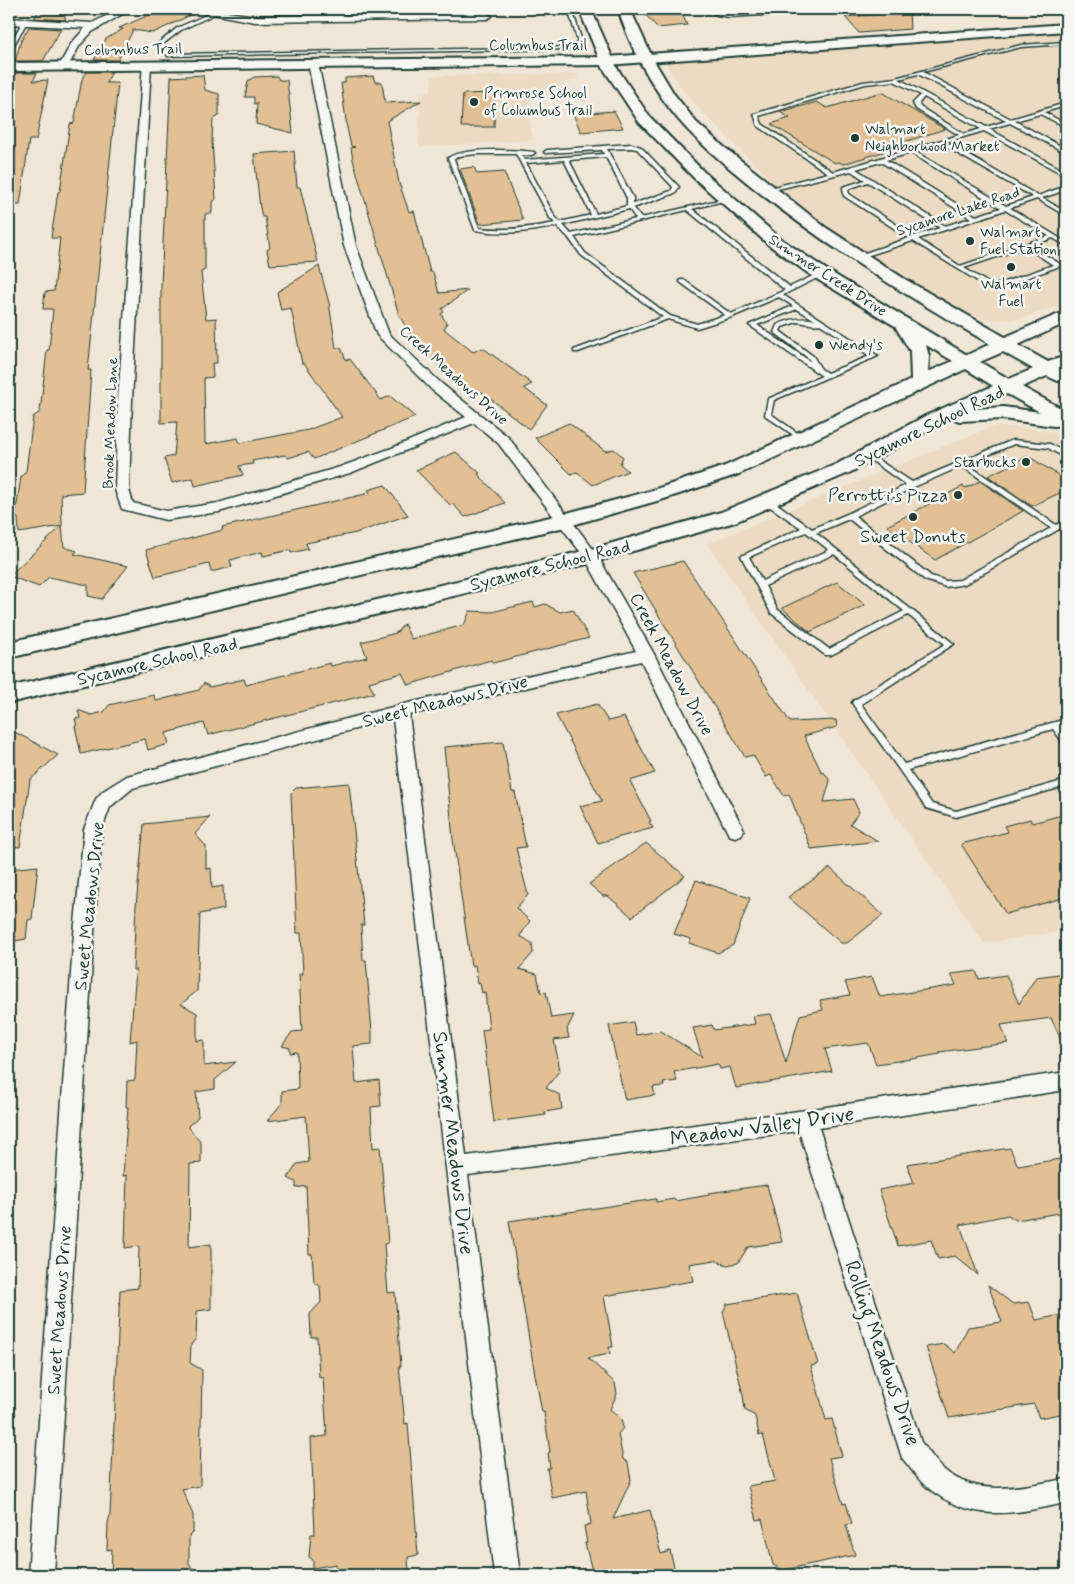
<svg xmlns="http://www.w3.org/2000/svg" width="1075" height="1584" font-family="Mynerve,sans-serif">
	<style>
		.built { fill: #ecdbc2 }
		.building { fill: #e2c094; stroke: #1f3d34 }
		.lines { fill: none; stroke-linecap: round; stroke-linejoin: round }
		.service-casing { stroke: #1f3d34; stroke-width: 3 }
		.minor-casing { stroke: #1f3d34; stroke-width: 3 }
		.tertiary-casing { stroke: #1f3d34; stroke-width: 4 }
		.secondary-casing { stroke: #1f3d34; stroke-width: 4 }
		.service { fill: #f6f6f2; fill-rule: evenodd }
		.minor { fill: #f6f6f2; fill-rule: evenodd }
		.tertiary { fill: #f6f6f2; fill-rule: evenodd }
		.secondary { fill: #f6f6f2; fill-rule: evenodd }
		.poi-dot { fill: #1f3d34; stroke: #f6f6f2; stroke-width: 2 }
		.labels { text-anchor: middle; stroke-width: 5; stroke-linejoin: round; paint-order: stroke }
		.far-street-label { font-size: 15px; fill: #1f3d34; stroke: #f6f6f2 }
		.far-poi-label { font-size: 15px; fill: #1f3d34; stroke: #f6f6f2; text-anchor: start }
		.street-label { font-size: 18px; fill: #1f3d34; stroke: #f6f6f2 }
		.poi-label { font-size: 18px; fill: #1f3d34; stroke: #f6f6f2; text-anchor: end }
		.near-street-label { font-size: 21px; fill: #1f3d34; stroke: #f6f6f2 }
	</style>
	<rect width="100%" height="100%" fill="#f0e6d6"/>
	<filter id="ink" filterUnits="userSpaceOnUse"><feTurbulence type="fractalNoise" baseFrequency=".02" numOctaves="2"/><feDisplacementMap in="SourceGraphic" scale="10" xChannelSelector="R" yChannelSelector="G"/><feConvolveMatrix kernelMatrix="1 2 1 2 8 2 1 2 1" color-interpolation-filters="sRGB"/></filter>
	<g filter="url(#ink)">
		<g class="built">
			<polygon points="1066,22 1066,304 1020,319 996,320 966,314 860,249 791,200 704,114 684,92 659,53"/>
			<polygon points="577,74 578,79 556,85 552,92 528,92 528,111 533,140 419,147 420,93 431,92 432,76"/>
			<polygon points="991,427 1017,427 1054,432 1066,440 1066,931 984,943 707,544"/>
		</g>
		<g class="building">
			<polygon points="40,9 62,9 66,20 34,18"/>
			<polygon points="163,9 203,9 153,33 133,30 118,60 94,60 106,39 123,29 119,28"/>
			<polygon points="640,9 680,9 687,25 658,28"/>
			<polygon points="909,12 910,29 859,33 845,17"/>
			<polygon points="29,27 61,29 43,61 15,61 21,41"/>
			<polygon points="87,72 112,72 106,83 118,83 88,370 91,370 83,492 61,494 62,526 19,533 18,518 15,517 21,477 26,471 33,417 40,412 47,350 49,350 53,309 43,309 45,292 54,291 60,238 51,238 58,192 60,191 70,124 74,123 82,79"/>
			<polygon points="12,73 37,73 33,81 48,80 36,140 29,140 20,205 9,205 9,83"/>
			<polygon points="203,75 205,90 219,94 219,116 213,119 212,141 216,199 212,203 212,213 205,214 205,270 201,272 206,319 216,318 217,363 212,363 213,377 204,378 205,444 238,438 240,443 308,430 342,417 304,363 302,364 291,308 281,310 277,292 319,266 329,303 336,348 341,348 346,360 350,359 381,400 390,396 415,417 314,459 308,452 288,458 285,455 252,461 253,464 239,466 243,475 195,486 193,478 172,483 164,458 174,456 177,422 161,423 161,285 171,77"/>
			<polygon points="277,76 279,80 287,80 293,133 256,124 257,103 254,104 254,97 245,97 248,81 254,77"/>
			<polygon points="373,76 375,82 382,82 385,103 421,101 387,121 399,183 409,212 414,211 430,272 433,272 439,293 468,290 442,309 444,312 441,314 447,324 444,329 473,352 482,348 486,350 532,384 524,388 547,405 529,429 482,392 477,394 425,355 415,343 399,315 353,160 351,148 355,147 351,146 347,128 341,83 345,83 345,78"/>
			<polygon points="882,92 945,129 882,149 886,151 843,164 839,162 835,163 771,124 790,118 780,112 817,102 827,108"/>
			<polygon points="495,93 494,127 461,127 463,94"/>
			<polygon points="614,111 623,128 581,132 573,114"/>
			<polygon points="294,151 297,187 300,187 318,262 270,265 267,250 270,248 265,217 262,217 260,208 254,154"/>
			<polygon points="474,167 477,174 504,172 523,220 480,224 460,169"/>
			<polygon points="569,423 605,451 614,449 623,457 620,464 628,471 593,485 577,472 571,474 535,438"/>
			<polygon points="456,452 480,473 478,474 505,503 465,517 453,504 450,505 416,470"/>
			<polygon points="1028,456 1066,480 1066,490 1032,506 988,476"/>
			<polygon points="980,481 1023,511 935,560 887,526 963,486 966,488"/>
			<polygon points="385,485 408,515 356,533 306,543 308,549 291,553 290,550 263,556 262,552 230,560 232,567 211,572 209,564 155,577 146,550 223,530 222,527 370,493 368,490"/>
			<polygon points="62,526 64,547 77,551 74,554 128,566 102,599 88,596 88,585 49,577 39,587 9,576"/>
			<polygon points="683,561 790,722 836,720 837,727 804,736 822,773 824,772 830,781 824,802 853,799 859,812 850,824 878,841 811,849 789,794 784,796 771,775 766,777 753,755 745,757 633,573"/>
			<polygon points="837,582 865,605 810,632 782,608"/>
			<polygon points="533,602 535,607 545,604 560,612 573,609 589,638 493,663 491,660 408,685 402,673 369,682 374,693 208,735 204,723 166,733 169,744 148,750 145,739 81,754 75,726 77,726 75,719 80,718 78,710 91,715 104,712 109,705 126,701 154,695 156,701 199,690 204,683 210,687 244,679 246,685 330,663 331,666 367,657 361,642 396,633 404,624 411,639 464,625 470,611 492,612"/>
			<polygon points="597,704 608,721 624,717 655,773 630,781 651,821 649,822 653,828 598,843 580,806 602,801 556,715"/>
			<polygon points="9,729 58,755 30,780 20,847 9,846"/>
			<polygon points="503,742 512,792 515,792 526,847 516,848 528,895 516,908 530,921 520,936 532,943 533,953 519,969 537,974 541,993 546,992 551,1018 574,1015 567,1029 569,1038 554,1040 560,1070 546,1088 560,1095 562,1109 545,1112 546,1115 494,1122 482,1030 489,1029 485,992 482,993 480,983 478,984 475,965 471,966 453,839 444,747"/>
			<polygon points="349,783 364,925 361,925 363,960 366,960 372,1032 372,1044 353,1046 356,1083 379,1080 381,1106 371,1107 373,1148 380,1147 388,1243 384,1244 388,1293 395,1292 401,1366 399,1366 405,1424 408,1423 418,1555 408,1557 409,1574 399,1575 337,1575 336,1564 313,1568 313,1560 309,1557 311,1534 315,1534 311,1438 327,1436 323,1377 319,1378 317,1337 311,1337 310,1314 321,1302 320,1286 314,1282 312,1254 309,1254 306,1186 296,1188 296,1182 288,1178 297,1164 309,1162 306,1116 267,1121 282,1103 282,1091 298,1089 297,1052 290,1053 290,1048 282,1046 292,1032 302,1031 299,974 303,974 301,933 297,933 291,793 296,788"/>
			<polygon points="1066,814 1066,897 1006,914 961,844 1008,832 1004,826 1030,819 1032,823"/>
			<polygon points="210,817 195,834 206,846 206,869 211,868 212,888 223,886 224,909 200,914 197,991 181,1004 197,1013 197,1041 204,1040 204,1066 236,1062 215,1080 215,1089 196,1092 198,1117 188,1126 201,1143 201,1163 190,1164 189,1247 211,1244 211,1309 197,1311 196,1338 191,1345 190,1363 202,1370 200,1486 182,1489 193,1515 193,1532 189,1536 189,1563 196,1575 111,1575 112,1549 107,1550 108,1523 110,1515 120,1290 138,1288 139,1246 125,1248 127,1175 123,1176 128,1107 126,1107 127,1081 135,1080 137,1040 130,1042 136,970 133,970 136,906 144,824"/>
			<polygon points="646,843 685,876 632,917 608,896 603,896 589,884"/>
			<polygon points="38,866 32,919 28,920 26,939 9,942 9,869"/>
			<polygon points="830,868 883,915 847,943 841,943 788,897"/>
			<polygon points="696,880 750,898 733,945 718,953 689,943 691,939 674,934"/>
			<polygon points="976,971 979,979 1006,975 1019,1004 1036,977 1066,973 1066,1051 1051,1018 1001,1025 1008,1043 939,1052 940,1054 912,1059 876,1064 868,1043 825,1049 832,1071 736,1088 730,1067 720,1069 718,1064 674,1072 677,1081 663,1083 664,1086 653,1087 655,1095 625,1100 609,1026 633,1022 636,1035 661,1031 702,1057 693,1028 712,1025 714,1030 755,1024 753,1016 771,1014 786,1063 800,1015 823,1010 820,1000 850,995 845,982 872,977 880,997 956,985 951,974"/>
			<polygon points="1010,1148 1018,1166 1066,1158 1066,1212 1016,1220 1008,1215 960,1225 978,1275 955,1256 938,1259 931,1240 898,1246 879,1190 914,1183 907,1164"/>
			<polygon points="767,1185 782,1242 748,1247 738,1263 727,1265 715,1260 689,1264 693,1281 604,1296 613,1347 609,1347 610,1354 588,1358 615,1383 617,1394 610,1409 621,1419 623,1428 618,1434 623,1459 628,1463 631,1480 613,1519 650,1510 661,1554 670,1551 676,1575 593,1575 585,1543 587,1543 584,1526 591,1524 586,1491 552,1498 547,1468 550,1468 548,1453 550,1452 544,1412 542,1412 534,1369 509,1221 656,1199 656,1202 674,1199 675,1201 709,1195 708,1193"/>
			<polygon points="988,1285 1013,1304 1029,1302 1036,1320 1066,1314 1066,1413 1039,1418 1034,1404 949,1418 926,1347 944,1344 955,1353 968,1327 1002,1322"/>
			<polygon points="797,1293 818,1364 811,1366 826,1420 832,1419 842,1456 829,1458 843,1504 846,1503 852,1524 846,1525 855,1555 783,1570 773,1565 762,1519 757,1520 748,1486 775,1481 763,1435 759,1435 755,1416 745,1410 743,1395 723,1312 727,1304"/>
		</g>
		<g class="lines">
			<g class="service-casing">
				<g id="service">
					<polygon points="568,9 572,9 582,42 573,49 168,56 158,44 177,28 215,11 217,13 181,30 163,44 169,54 572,47 578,42"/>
					<polygon points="23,21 27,22 11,50 9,51 9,46"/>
					<path d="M1066,42V44L1021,47L923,72L1011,119L1066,103V106L1044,112L1066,124V127L1040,114L1015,121L1066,149V153L1010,123L989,129L1066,172V176L984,131L946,142L1038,196L1066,186V190L1042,198L1066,212V216L1037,199L1010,208L1066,242V246L1053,238L1031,246L1060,264V266L992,290L913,241L860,258H856V256L909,238L844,196L843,187L865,180L851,171L766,192L763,190L828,173L758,126L754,114L863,82L895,78L1021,45ZM918,74L1006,121L986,127L899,79ZM894,81L921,95L913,103L916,109L959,135L833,172L762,124L759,116L865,84ZM924,97L981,129L964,134L920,107L919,103ZM941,144L1033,197L1006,206L916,152ZM911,153L1001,208L976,216L886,160ZM881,162L971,218L945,226L856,169ZM868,182L940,228L914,236L849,194L848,189ZM1005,210L1049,236L960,266L918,239ZM1026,247L1053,265L993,286L964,268Z"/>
					<path d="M631,144L641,147L679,187L675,193L633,208L641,218L727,198V200L692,209L790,287L819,273H823V275L783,295L878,356L774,400L771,414L803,437V439H799L766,416L765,415L768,399L822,376L749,325L793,306L779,297L732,317L697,328L668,319L578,352H574V350L663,317L581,255L568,237L557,226C531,232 502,235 475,230L448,158C464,147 514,150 534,152L535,153L532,155H521L524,160L604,154L602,150L545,153L544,152L547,150ZM631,148L637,149L673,187L671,191L633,204V198L607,149ZM477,154H516L550,218L555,223C529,228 505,231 479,228L454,159L459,156ZM606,157L627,198V206L596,214L569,160ZM564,160L591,215L560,222L555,217L526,163ZM629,209L636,219L571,234L563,225ZM687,210L785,290L731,314L684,280H680V282L725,315L697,324L670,316L585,253L574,237ZM797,309L815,320C801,317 789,319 777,325L774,332L808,358L811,362L757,325ZM797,322C804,322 814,326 820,324L870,356L827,373L821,369L813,356L780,331L782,327Z"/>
					<path d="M1013,440L1050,444L1066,453V458L1048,448L1014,444L967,464L1056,525L1066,520V525L965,584L946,587L925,580L849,519L816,533L954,644L861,704L904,764L1066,719V725L1061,727L1066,735V744L1063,743L1053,729L908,770L932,804L956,811L1066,780V786L956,817L926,808L852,703L853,701L945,644L908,615L831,655H825L771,613L741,556L801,528L763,502V498H769L812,529L847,514L906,485L865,456V454H869L912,482ZM962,466L1051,528L960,580L946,581L931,576L855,516L914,487ZM806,532L829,550L762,581L749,557ZM834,554L904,611L829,649L777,609L765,586Z"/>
				</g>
			</g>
			<g class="minor-casing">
				<g id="minor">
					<polygon points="120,9 131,9 92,32 80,45 67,68 64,69 59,66 71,44 85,28 9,24 9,18 92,23"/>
					<polygon points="206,9 255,16 487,13 492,16 487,19 255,22 212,14"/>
					<polygon points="707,9 729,11 814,9 810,12 729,17 717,15"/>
					<path d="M313,60L318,63L356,246L389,334L442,384L508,437L596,553L654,654L744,830L741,835L735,837L729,835L641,661L409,715L466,1156L806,1110L1066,1072V1090L819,1128L921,1442C928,1450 935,1461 943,1469C979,1500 1025,1485 1066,1479V1503C1013,1514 973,1524 927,1487C918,1480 910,1467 902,1458L799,1131L468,1175L520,1575H494L393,719L133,788L110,807L102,829L93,945L54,1575H28L73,945L84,829L96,799L103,791L127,776L400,705L636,651L585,558L498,443L474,423L350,473L219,512L166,520L122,509L115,490L118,400L143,63L151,65L132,400L129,490L133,503L166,511L218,503L340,467L392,448L466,417L432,390L377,335L344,246L308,63Z"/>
				</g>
			</g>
			<g class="tertiary-casing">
				<polygon id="tertiary" points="1066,24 1066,31 607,65 9,71 9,63 607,57"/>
			</g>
			<g class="secondary-casing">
				<path id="secondary" d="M579,9H591L617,68L649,116L704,172L781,239L827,270L967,355L990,344C907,296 825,246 750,185C722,162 692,138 670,109C648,80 629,44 618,9H630L653,59L674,94L696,122L724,147L825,227L903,278L1005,337L1066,311V323L1018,345L1048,362L1066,356V368L1062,370L1066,374L1065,379L1058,381L1047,376L1022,387L1066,411V425L1054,426L1003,419L959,421L952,418L851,472L735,522L591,563L9,703V687L588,550L721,512L837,464L925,416L993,386L966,369L739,474L664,499L565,527L9,658V642L563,514L650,491L725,466L911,380L910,351L895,326L815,278L769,245L694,178L639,122L603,68ZM926,345L953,361L928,372L929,356ZM1003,352L1033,369L1009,379L980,362ZM1007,394L1040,412L1003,407L974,409Z"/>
			</g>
			<use href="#service" class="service"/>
			<use href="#minor" class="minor"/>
			<use href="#tertiary" class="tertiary"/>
			<use href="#secondary" class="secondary"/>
		</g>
	</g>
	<g class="poi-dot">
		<circle cx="474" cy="102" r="5"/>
		<circle cx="855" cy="138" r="5"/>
		<circle cx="970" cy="241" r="5"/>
		<circle cx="1011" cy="267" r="5"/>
		<circle cx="819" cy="345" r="5"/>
		<circle cx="1026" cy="462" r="5"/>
		<circle cx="958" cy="495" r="5"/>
		<circle cx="913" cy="517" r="5"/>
	</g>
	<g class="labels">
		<g class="far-street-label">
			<text x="538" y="50">Columbus Trail</text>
			<text transform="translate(133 49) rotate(-1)" y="5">Columbus Trail</text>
			<text transform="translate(958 211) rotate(-18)" y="5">Sycamore Lake Road</text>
			<text transform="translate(828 275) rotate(33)" y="5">Summer Creek Drive</text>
			<text transform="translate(454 375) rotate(42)" y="5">Creek Meadows Drive</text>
			<text transform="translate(110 423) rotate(-88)" y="5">Brook Meadow Lane</text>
		</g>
		<g class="far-poi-label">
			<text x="484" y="98">Primrose School<tspan x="484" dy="17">of Columbus Trail</tspan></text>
			<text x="865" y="134">Walmart<tspan x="865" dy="17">Neighborhood Market</tspan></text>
			<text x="980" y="237">Walmart<tspan x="980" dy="17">Fuel Station</tspan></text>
			<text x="1011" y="289" text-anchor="middle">Walmart<tspan x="1011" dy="17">Fuel</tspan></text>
			<text x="829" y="350">Wendy's</text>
			<text x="1016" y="467" text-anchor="end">Starbucks</text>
		</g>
		<g class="street-label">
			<text transform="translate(929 426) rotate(-26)" y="6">Sycamore School Road</text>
			<text transform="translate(550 565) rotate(-14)" y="6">Sycamore School Road</text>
			<text transform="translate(157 661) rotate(-13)" y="6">Sycamore School Road</text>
			<text transform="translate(672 664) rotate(62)" y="6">Creek Meadow Drive</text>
			<text transform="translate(445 701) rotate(-14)" y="6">Sweet Meadows Drive</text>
			<text transform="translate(89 906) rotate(-84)" y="6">Sweet Meadows Drive</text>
			<text transform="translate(59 1310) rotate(-86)" y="6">Sweet Meadows Drive</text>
		</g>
		<g class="poi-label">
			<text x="948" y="501">Perrotti's Pizza</text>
			<text x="913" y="542" text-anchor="middle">Sweet Donuts</text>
		</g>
		<g class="near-street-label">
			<text transform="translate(762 1126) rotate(-8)" y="7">Meadow Valley Drive</text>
			<text transform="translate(454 1143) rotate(83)" y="7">Summer Meadows Drive</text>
			<text transform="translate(883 1353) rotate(71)" y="7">Rolling Meadows Drive</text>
		</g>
	</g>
	<rect width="1075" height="1584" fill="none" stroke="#f6f6f2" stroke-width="30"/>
	<rect x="15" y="15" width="1045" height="1554" fill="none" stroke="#1f3d34" stroke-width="2" filter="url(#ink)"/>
</svg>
